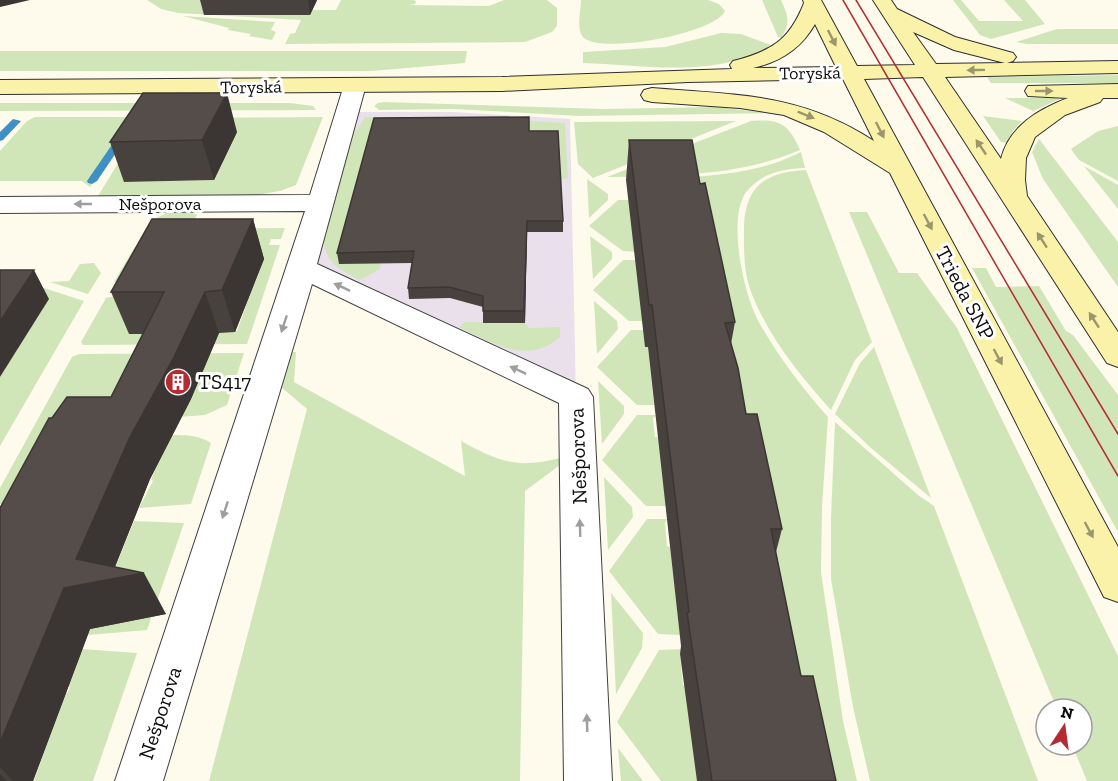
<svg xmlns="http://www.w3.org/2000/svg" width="1118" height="781" font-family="'Zilla Slab',serif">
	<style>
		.industrial { fill: #eae0eb }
		.green { fill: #d0e6b8 }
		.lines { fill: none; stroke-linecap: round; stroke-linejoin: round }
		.stream { fill: #3e8fc6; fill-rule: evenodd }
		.street-casing { stroke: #3f3f3f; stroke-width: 2 }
		.secondary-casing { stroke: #2e2e2e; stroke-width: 2 }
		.street { fill: #fff; fill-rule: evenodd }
		.secondary { fill: #fbf2aa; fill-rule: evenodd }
		.tram { stroke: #b52b31; stroke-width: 1.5 }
		.wall { fill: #48423f }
		.shaded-wall { fill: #3b3633 }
		.building { fill: #544d49; stroke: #3b3633; stroke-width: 1.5 }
		.oneway { fill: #9b966b }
		.oneway2 { fill: #9e9e9e }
		.labels { text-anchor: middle; stroke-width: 6; stroke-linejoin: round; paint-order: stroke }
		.far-street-label { font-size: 18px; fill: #0c0c0c; stroke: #fff }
		.street-label { font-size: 21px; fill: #0c0c0c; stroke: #fff }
		.poi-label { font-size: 21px; fill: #0c0c0c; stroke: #fff; text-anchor: start }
	</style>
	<rect width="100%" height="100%" fill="#fefbec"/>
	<polygon class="industrial" points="348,112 454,112 570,119 576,397 302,268"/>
	<g class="green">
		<polygon points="147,0 278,0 270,15 310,15 312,10 336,10 341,0 413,0 416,1 415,4 409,5 489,6 504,0 547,0 557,8 557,26 552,32 525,42 285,44 290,34 295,33 301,20 178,13 161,9"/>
		<path d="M581,0H708L719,4L725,11C715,34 599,55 583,37C576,28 581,10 581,0Z"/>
		<path d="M762,0H781C788,16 791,23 781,38L778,37Z"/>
		<polygon points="953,0 961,0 979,21 1023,21 1004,0 1025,0 1045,24 991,39 980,35"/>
		<polygon points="183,16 275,22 271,30 276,32 272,40 249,36 251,34 228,30 229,28"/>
		<polygon points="1057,29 1118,29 1118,44 1027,44 1016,42"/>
		<path d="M721,33L741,34L771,45C718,79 642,65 583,63V52L665,47Z"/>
		<polygon points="0,51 467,51 465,63 372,71 0,71"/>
		<polygon points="1118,75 1118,83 991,83 987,77"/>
		<polygon points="1005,98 1054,98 1060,99 1033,111"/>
		<polygon points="384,102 603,109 715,107 772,113 580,116 454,109 379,110 374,106 378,103"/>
		<polygon points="0,103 290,103 313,106 316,110 0,111"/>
		<polygon points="983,116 1022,121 1012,132 1008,143 1001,142"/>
		<polygon points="35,117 131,117 135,120 90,187 82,181 0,181 0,151 27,121"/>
		<polygon points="323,117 296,185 280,191 257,195 98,196 117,165 120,164 125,182 214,180 222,164 223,148 229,148 236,132 152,118"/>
		<path d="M365,117H469L565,123L568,178L561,179L560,142H529V128L377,264H381L380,269L360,280C340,270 323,262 324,237L352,137Z"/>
		<polygon points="736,121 593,178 578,164 574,122"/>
		<path d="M751,121C780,119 788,123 800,150C740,176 672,176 607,177Z"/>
		<polygon points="1118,126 1118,181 1079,160 1071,149 1098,131"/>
		<polygon points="1039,139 1118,242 1118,287 1043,179 1032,152"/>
		<path d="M801,152L805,168C783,169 763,172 747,191C726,216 744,297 760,324C778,356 803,389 828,417L822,507L821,572L843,721L857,781H811L637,180C692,176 751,178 801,152Z"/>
		<polygon points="1084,166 1118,185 1118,209"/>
		<path d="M806,170L872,342L855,360L831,410C799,375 767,335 750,289C743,269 744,246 744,225C746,184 768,172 806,170Z"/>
		<polygon points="587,179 608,194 608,200 589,218"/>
		<polygon points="618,200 633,200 638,252 623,251 589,226"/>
		<polygon points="171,211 197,214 191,229 285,228 281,239 271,239 269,245 280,245 247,344 83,345 81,342 106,298 115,296 129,334 237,331 246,306 239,306 255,283 263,261 147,282 114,282 134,248 144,240 156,218"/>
		<polygon points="849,212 867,212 899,273 917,273 957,328 1118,656 1118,781 1087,781 1072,745 1082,745 1082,709 1057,709"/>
		<polygon points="590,236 612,252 612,259 593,279"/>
		<polygon points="623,260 639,260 646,321 629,321 593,290"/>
		<polygon points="94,263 101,273 88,294 50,282 69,281 80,264"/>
		<polygon points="972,268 986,268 996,287 1039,286 1066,331 1073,335 1118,395 1118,532"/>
		<polygon points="0,288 44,288 84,301 0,446 0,377 48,300"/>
		<polygon points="594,301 617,321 618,329 597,354"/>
		<path d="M465,322L525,323L529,328L560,327V337C528,366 492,343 459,327Z"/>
		<polygon points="631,330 647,330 646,347 648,347 654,405 637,405 597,367"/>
		<polygon points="874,347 931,498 871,448 835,414 860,363"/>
		<path d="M292,352H296L294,382L465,476L461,441C500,462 516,469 560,458V465L525,491L520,781H209L307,409L281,387Z"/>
		<polygon points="244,353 227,405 205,415 179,417 187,399 191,399 205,365 34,509 0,504 0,488 72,357 79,354"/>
		<polygon points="598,381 624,406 624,414 602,444"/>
		<polygon points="637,415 656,415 653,418 655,437 659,437 666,506 646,506 602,460"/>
		<polygon points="835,422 918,495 934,506 1038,781 870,781 853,707 831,579 831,518"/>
		<path d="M171,435C186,435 199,435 211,443L191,504L139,508L153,481L151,480L165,442Z"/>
		<polygon points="604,477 632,507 633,517 608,550"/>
		<polygon points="647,519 667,519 665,523 667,546 670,547 680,635 658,634 609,571"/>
		<polygon points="134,521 184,523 147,630 88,635"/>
		<polygon points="611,593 643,633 642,648 616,694"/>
		<polygon points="82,649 137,653 93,781 34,781 64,694 68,692 70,687 66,686"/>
		<polygon points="683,649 680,655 683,685 687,685 699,781 661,781 617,722 659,650"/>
		<polygon points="618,748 643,781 621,781"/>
	</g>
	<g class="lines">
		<g class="stream">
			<polygon points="13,119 21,121 3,140 0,141 0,132"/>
			<polygon points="123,132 128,135 97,181 92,184 88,183 87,181 120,133"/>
		</g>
		<g class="street-casing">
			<polygon id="street" points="355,78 363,80 366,85 317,264 588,389 593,397 612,781 564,781 559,403 312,284 163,781 115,781 305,211 0,213 0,197 310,195 344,85 347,80"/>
		</g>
		<g class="secondary-casing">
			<path id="secondary" d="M803,0H821L857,66L915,65L873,0H891L897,9L955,37L1013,53L1016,57L1013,61L1007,63L1118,61V73L945,77L1001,159C1009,126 1039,109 1068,98L1028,96L1025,91L1028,86L1118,84V98H1103L1100,102L1065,115L1035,137L1026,158L1025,180L1027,196L1118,332V367L1107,363L923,77L864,79L1118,547V602L1104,597L890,173L824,132L784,115L740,108L652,102L644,100L641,95L644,90L652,88C737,95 800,93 874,141L843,79L688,82L502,91L0,94V80L502,77L732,69L730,65L733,61C771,51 789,41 804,3ZM815,24L836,67L753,68C780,62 801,49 815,24ZM913,32L954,50L1005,63L936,64Z"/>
		</g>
		<use href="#street" class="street"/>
		<use href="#secondary" class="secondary"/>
		<g class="tram">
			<polyline points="843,0 1118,476"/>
			<polyline points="856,0 1118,434"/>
		</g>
	</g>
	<g class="wall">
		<polygon points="200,0 317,0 310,15 204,15"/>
		<polygon points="529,131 563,221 563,232 527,232 525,323 483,323 483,307 450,298 409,299 408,288 412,263 339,264 337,253"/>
		<polygon points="237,132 214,180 124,182 110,142"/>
		<polygon points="629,140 700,184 735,322 731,344 746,414 782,529 776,552 801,676 836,781 697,781 680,654 681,646 648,347 645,347 626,180"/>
		<polygon points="253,219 264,259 235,332 219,333 191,399 150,479 115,567 166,614 90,629 33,781 0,781 0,508 52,418 111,397 143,334 129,334 111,292"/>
	</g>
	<g class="shaded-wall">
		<polygon points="0,0 30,0 0,7"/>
		<polygon points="308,0 317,0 310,15"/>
		<polygon points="227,93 237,132 214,180 202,140"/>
		<polygon points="253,219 264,259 235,332 222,290"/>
		<polygon points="527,221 527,232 525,323 524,311"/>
		<polygon points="34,270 49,299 0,377 0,321"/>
		<polygon points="205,292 219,333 191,399 150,479 110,579 144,573 166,614 90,629 33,781 13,781 0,767 0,743 76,559 130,437"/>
		<polygon points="0,774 7,781 0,781"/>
	</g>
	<g class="building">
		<polygon points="143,93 227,93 202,140 110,142"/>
		<polygon points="529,117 529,131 558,131 563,221 527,221 524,311 483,311 483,296 449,287 408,288 414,251 337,253 374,118"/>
		<polygon points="629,140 692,140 700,184 705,183 735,322 725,323 738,368 746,414 757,414 782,529 771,529 801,676 813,676 836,781 712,781 687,613 689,612 652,305 649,305"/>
		<polygon points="152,219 253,219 222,290 205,292 174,357 130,437 76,559 144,573 64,588 0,743 0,508 49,418 52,418 67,397 111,397 164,292 111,292"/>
		<polygon points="0,270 34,270 0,321"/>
	</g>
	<defs><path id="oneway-solid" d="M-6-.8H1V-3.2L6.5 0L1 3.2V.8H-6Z" transform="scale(1.5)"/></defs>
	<g class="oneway">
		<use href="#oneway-solid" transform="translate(832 38) rotate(63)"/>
		<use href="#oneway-solid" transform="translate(976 70) rotate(179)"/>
		<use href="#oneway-solid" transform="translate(1044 91)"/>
		<use href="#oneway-solid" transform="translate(806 115) rotate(22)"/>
		<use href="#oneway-solid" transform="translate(880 130) rotate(63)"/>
		<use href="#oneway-solid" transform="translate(981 147) rotate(-124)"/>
		<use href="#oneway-solid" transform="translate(928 222) rotate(62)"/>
		<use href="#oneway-solid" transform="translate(1042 240) rotate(-123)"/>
		<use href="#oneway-solid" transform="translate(1094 320) rotate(-123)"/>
		<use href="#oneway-solid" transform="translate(998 357) rotate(62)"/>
		<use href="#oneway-solid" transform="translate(1089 530) rotate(62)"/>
	</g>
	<g class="oneway2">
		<use href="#oneway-solid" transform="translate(83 204) rotate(180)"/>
		<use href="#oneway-solid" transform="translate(342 287) rotate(-155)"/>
		<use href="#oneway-solid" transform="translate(284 324) rotate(108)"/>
		<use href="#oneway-solid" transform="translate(518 370) rotate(-155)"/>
		<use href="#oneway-solid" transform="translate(225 510) rotate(108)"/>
		<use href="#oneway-solid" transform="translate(580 528) rotate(-92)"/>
		<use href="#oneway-solid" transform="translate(587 723) rotate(-92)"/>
	</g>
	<defs>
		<g id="building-disc" transform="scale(1.35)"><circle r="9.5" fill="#b52b31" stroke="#fff"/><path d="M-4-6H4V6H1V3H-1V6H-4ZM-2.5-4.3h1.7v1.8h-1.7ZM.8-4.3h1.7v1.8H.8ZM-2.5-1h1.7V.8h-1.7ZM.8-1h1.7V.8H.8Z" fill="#fff"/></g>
	</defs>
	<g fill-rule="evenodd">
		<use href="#building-disc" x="178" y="382"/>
	</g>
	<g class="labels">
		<g class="far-street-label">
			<text transform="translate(810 73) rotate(-1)" y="6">Toryská</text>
			<text transform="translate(251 87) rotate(-1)" y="6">Toryská</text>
			<text x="160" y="210">Nešporova</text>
		</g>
		<g class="street-label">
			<text transform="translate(965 293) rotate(62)" y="7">Trieda SNP</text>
			<text transform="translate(578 456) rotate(-92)" y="7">Nešporova</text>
			<text transform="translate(160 713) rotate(-72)" y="7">Nešporova</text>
		</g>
		<g class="poi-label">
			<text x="198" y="389">TS417</text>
		</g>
	</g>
	<g transform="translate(1064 727) rotate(13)"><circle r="28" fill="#ffffff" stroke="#9e9e9e" stroke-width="1.5"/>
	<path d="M0-4.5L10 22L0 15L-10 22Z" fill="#b52b31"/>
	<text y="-9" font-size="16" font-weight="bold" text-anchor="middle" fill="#0c0c0c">N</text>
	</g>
</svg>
